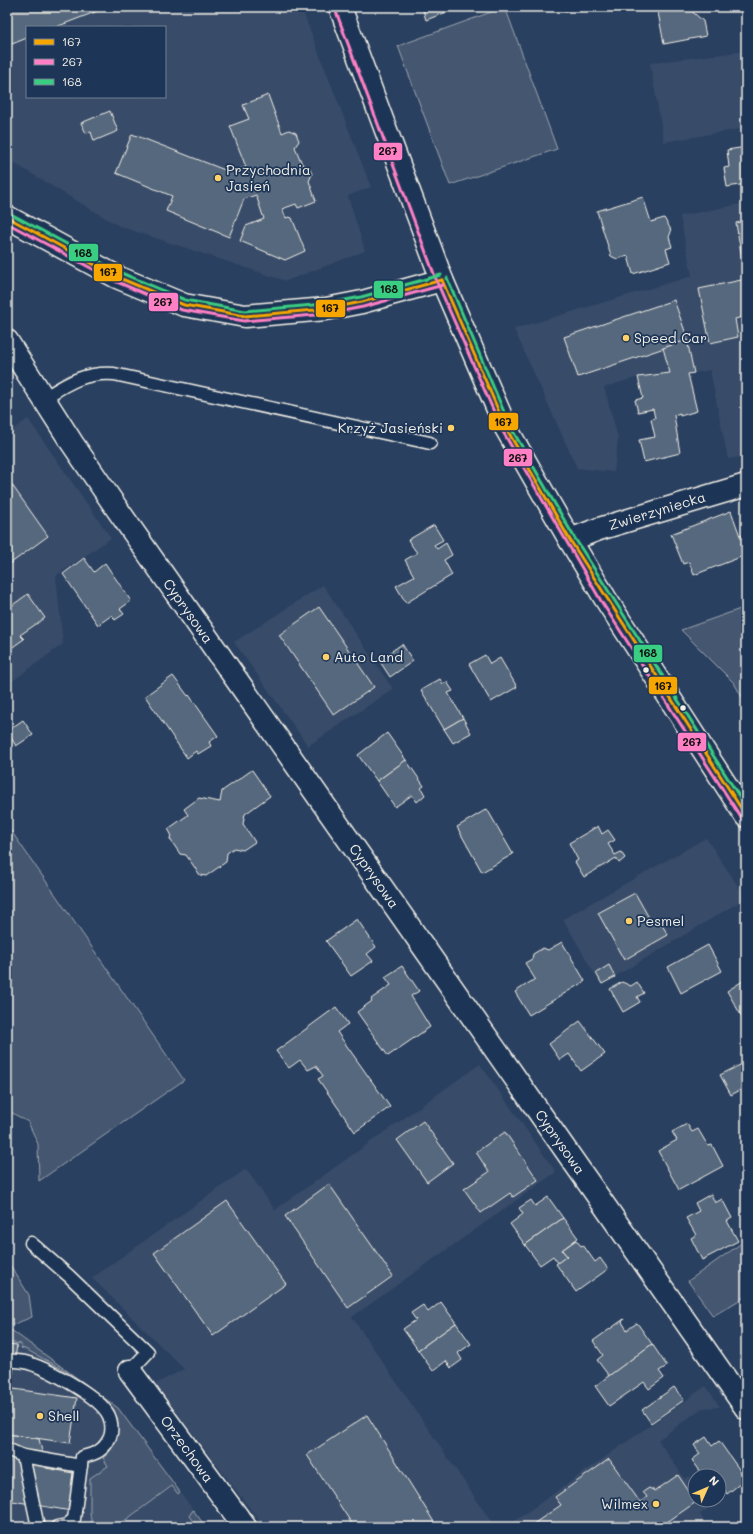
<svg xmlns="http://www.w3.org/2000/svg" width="753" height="1534" font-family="Mali,sans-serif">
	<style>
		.built { fill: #374c69; fill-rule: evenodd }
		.green { fill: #445771; stroke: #9ca4ac }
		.building { fill: #56677d; stroke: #f4f1e8 }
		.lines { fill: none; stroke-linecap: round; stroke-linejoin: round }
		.lane-casing { stroke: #f4f1e8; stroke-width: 15 }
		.street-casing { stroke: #f4f1e8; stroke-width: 25 }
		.secondary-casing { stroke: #f4f1e8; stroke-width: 25 }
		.lane { stroke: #1d3557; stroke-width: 12 }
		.street { stroke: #1d3557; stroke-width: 22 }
		.secondary { stroke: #1d3557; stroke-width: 22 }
		.bus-1-casing { stroke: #1d3557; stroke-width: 6 }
		.bus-2-casing { stroke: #1d3557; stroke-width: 6 }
		.bus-3-casing { stroke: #1d3557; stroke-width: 6 }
		.bus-1 { stroke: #f7a600; stroke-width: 3 }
		.bus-2 { stroke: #ff80c5; stroke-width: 3 }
		.bus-3 { stroke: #3ace82; stroke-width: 3 }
		.poi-dot { fill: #ffd166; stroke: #1d3557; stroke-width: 1.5 }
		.bus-dot { fill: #f4f1e8; stroke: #1d3557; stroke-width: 1.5 }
		.labels { text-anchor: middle; stroke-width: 3.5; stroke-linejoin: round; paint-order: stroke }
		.poi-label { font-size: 14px; fill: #f4f1e8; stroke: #1d3557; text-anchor: start }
		.street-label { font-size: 14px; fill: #f4f1e8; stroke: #1d3557 }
		.line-badge { stroke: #1d3557; stroke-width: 1.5 }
		.pale-badge-label { font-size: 11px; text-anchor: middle; font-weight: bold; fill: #111 }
	</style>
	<rect width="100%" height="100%" fill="#2a4060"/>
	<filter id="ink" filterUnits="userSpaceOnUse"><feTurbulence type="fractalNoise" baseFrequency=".025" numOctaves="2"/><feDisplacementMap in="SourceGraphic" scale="8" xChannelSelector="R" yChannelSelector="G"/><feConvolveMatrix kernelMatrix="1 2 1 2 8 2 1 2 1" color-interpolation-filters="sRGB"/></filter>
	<g filter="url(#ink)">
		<g class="built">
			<path d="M7,7H301L371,187L348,196L365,251L286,281L119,226L7,159ZM27,27H165V97H27Z"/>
			<polygon points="746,51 746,128 664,142 650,63"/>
			<polygon points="746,203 746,456 728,459 710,370 694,373 687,340 663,348 670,373 650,377 649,374 604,387 618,438 614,472 577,468 514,329 692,276 680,216"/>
			<polygon points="28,419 111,538 56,576 63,644 7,685 7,434"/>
			<polygon points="323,585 393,689 308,746 234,642"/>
			<polygon points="706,838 746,898 601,985 563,919"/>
			<polygon points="480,1064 556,1172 352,1317 495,1527 264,1527 155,1384 184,1369 92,1278 246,1169 275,1210"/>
			<polygon points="7,1327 118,1408 206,1527 7,1527"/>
			<polygon points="706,1386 720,1407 702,1408 658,1440 685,1479 689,1476 695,1484 695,1488 693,1490 695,1493 695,1500 700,1500 707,1510 700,1514 707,1527 506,1527"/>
		</g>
		<g class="green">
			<polygon points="505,7 557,149 450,185 398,46"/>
			<polygon points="746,607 746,704 734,683 681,630"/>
			<polygon points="7,825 184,1080 39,1181 38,1144 28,1122 7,1110"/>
			<polygon points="746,1240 746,1296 713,1316 688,1281"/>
			<polygon points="7,1260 29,1295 32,1317 7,1327"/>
			<path d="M7,1327L118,1408L180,1492L178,1494L172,1486L116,1527H92L90,1513V1478L108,1466L103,1458C111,1452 116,1442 117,1432C117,1428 119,1420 117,1417C100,1386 55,1365 25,1349L21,1348V1344L7,1342Z"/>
			<polygon points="193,1510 206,1527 197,1527 189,1516"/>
		</g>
		<g class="building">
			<polygon points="7,7 108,7 56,27 27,27 27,38 7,46"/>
			<polygon points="422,7 460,7 426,20"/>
			<polygon points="564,7 580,7 565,11"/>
			<polygon points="657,7 687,7 703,21 706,36 664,44"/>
			<polygon points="268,95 282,133 289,130 296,133 299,141 295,147 302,164 309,167 312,174 309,181 316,201 298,208 296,204 282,209 286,218 289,217 292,218 305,251 285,260 240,241 246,226 264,219 256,195 244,199 229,237 166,211 172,196 116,173 132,134 230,172 246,167 230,126 249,119 243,105"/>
			<polygon points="110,111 118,131 94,141 91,132 86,133 81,123"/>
			<polygon points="746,147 746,184 727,187 724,168 729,167 727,150"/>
			<polygon points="643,197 651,222 664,218 670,228 671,232 669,237 672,247 666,249 670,262 633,274 628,256 617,259 611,256 597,211"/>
			<polygon points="746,221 746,259 742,259 736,223"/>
			<polygon points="746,279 746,316 735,319 738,337 710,343 699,289"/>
			<polygon points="674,300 688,340 578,377 564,337"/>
			<polygon points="687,340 694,373 688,374 697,411 680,416 680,413 674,415 680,453 644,462 639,440 655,437 651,419 655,418 653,409 638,412 635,400 643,398 638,377 670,373 663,348"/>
			<polygon points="7,478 48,536 7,566"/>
			<polygon points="731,511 740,536 746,534 746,555 694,575 689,562 683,564 671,534"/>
			<polygon points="434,525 443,540 434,545 437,549 446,543 452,555 444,560 452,575 406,603 396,586 414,576 405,560 417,553 408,540"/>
			<polygon points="84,558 94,572 105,563 131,601 120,609 124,614 115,620 112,615 98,625 63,574"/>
			<polygon points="28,594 45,618 20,635 24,639 7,651 7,609"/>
			<polygon points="319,607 374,687 334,715 279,635"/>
			<polygon points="402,644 413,661 390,677 379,660"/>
			<polygon points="485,655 490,664 500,658 517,687 491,702 469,664"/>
			<polygon points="173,676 188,696 189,695 218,736 209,742 211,746 198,754 196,751 187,758 145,696"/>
			<polygon points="440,679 443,684 447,682 453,691 448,693 463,718 444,729 421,690"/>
			<polygon points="463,718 471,733 453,743 444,729"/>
			<polygon points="23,720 33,735 16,746 7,731"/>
			<polygon points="387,733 406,760 377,781 358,755"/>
			<polygon points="406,760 424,786 421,788 425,795 417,802 412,795 395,807 377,781"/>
			<polygon points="252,770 270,796 245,814 243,824 255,842 243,850 234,848 227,853 226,862 206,876 200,875 186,855 180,854 170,839 171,834 168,829 188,815 184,809 199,798 220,802 222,791"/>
			<polygon points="487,809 513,854 482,872 457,827"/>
			<polygon points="598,826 602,834 608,830 615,840 608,844 615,855 621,852 625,858 619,863 616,858 584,877 575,862 578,860 569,843"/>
			<polygon points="635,893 652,923 659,920 668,935 624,960 598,913"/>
			<polygon points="357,919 376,947 367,954 373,961 351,976 326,941"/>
			<polygon points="562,942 585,981 529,1015 515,992 535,979 525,963 532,959 533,954 543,948 548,950"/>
			<polygon points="708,945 722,971 681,993 668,967"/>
			<polygon points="609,965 615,977 602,984 596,973"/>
			<polygon points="402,966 419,991 411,996 430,1027 388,1056 357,1012 372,1001 371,999 391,985 385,977"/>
			<polygon points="746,979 746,1022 745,1022 727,991"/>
			<polygon points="622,982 631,986 637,982 644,993 637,997 640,1002 623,1012 610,989"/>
			<polygon points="336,1007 348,1024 337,1032 390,1107 355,1132 318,1079 323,1076 316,1066 308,1070 300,1060 289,1068 276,1051"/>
			<polygon points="580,1021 605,1054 581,1071 569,1054 560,1060 549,1044"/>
			<polygon points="746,1062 746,1087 731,1095 720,1075"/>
			<polygon points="423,1121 453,1163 427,1182 397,1140"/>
			<polygon points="687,1124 692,1132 698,1129 708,1146 712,1145 723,1166 679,1190 658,1151 677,1140 672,1132"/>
			<polygon points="505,1132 538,1180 513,1197 510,1193 481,1213 464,1189 489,1172 476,1152"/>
			<polygon points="329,1184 393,1276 348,1308 285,1216"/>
			<polygon points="711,1194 715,1203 722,1199 732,1218 727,1221 738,1241 702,1260 691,1238 696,1235 686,1218 699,1211 695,1203"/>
			<polygon points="548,1197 563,1218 525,1245 510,1224 523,1214 519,1208 531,1200 535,1206"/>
			<polygon points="227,1201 286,1284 213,1336 154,1253"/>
			<polygon points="563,1218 578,1238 562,1250 567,1256 558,1263 553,1256 540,1265 525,1245"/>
			<polygon points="576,1240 581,1246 583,1245 595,1262 600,1258 608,1269 576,1292 556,1264 567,1256 562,1250"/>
			<polygon points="441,1302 456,1323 418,1350 403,1329 416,1320 411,1313 423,1305 428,1312"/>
			<polygon points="624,1319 622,1322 627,1330 637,1323 652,1344 609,1376 597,1360 603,1355 593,1341"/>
			<polygon points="456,1323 471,1344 458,1353 462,1360 451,1368 446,1361 433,1371 418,1350"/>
			<polygon points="7,1344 17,1345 11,1386 7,1385"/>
			<polygon points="652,1344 667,1366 659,1371 664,1378 649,1389 644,1382 609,1406 595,1386"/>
			<polygon points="674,1387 684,1400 651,1423 642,1410"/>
			<polygon points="7,1388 77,1398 70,1443 7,1434"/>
			<polygon points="367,1415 426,1509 437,1527 354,1527 307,1455"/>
			<polygon points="7,1434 39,1439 46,1468 73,1473 83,1513 7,1500 7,1462 9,1463"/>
			<polygon points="706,1437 712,1446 719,1441 746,1479 727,1494 721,1484 719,1485 719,1476 701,1476 703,1475 692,1460 700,1454 694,1445"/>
			<polygon points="609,1459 640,1502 647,1497 643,1492 649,1488 655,1491 678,1475 696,1502 660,1527 529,1527 561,1505 555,1497"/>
		</g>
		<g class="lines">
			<g class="lane-casing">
				<g id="lane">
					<path d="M44,398C68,383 84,372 114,374L430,443"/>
					<polyline points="31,1243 69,1276 148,1352 130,1371"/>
					<path d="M7,1360C13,1361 19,1361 25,1362C45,1367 94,1394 106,1411C111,1417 113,1429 110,1437C104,1451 95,1454 82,1457L74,1519L67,1525L57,1527"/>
					<polyline points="7,1449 23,1456 38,1527"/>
					<polyline points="23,1456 81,1466"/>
				</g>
			</g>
			<g class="street-casing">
				<g id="street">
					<polyline points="7,341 72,443 113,503 746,1408"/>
					<polyline points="570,540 599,529 746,485"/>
					<polyline points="130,1371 245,1527"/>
				</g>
			</g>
			<g class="secondary-casing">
				<g id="secondary">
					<polyline points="340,7 442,280 506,428 570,540 605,598 746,816"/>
					<polyline points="7,217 117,277 184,305 245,316 326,309 362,302 442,280"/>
				</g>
			</g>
			<use href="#lane" class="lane"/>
			<use href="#street" class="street"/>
			<use href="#secondary" class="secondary"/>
			<g class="bus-1-casing">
				<g id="bus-1">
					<polyline points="7,217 117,277 184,305 245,316 326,309 362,302 442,280"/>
					<polyline points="442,280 506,428 570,540 746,816"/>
				</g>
			</g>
			<g class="bus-2-casing">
				<g id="bus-2">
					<polyline points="335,9 437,282 502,430 601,601 742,819"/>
					<polyline points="7,223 115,281 182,310 244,321 327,314 363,307 443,285"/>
				</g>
			</g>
			<g class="bus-3-casing">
				<g id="bus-3">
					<polyline points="9,213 119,272 185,300 245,311 325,304 361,297 441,275"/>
					<polyline points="447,278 510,426 574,537 746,807"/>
				</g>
			</g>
			<use href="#bus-1" class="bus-1"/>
			<use href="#bus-2" class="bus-2"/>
			<use href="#bus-3" class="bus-3"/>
		</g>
	</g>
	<g class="poi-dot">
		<circle cx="218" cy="178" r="4"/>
		<circle cx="626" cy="338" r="4"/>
		<circle cx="451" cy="428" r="4"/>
		<circle cx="326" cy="657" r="4"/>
		<circle cx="629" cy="921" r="4"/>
		<circle cx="40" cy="1416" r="4"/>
		<circle cx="656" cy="1504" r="4"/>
	</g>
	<g class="bus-dot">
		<circle cx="646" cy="670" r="3.5"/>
		<circle cx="683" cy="708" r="3.5"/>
	</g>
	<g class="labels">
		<g class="poi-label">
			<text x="226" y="175">Przychodnia<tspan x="226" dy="16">Jasień</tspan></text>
			<text x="634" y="343">Speed Car</text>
			<text x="443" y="433" text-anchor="end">Krzyż Jasieński</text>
			<text x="334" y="662">Auto Land</text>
			<text x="637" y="926">Pesmel</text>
			<text x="48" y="1421">Shell</text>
			<text x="648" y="1509" text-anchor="end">Wilmex</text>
		</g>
		<g class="street-label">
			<text transform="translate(657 511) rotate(-17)" y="5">Zwierzyniecka</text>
			<text transform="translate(188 611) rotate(55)" y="5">Cyprysowa</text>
			<text transform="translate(374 876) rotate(55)" y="5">Cyprysowa</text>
			<text transform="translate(560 1142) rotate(55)" y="5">Cyprysowa</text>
			<text transform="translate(187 1449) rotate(54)" y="5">Orzechowa</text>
		</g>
	</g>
	<g class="line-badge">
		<rect x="373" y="142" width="30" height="19" rx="4" fill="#ff80c5"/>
		<rect x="68" y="243" width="31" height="19" rx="4" fill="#3ace82"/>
		<rect x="93" y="263" width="30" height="19" rx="4" fill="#f7a600"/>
		<rect x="373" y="280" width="31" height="19" rx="4" fill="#3ace82"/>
		<rect x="148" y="292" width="31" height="20" rx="4" fill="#ff80c5"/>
		<rect x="315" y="299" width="31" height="19" rx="4" fill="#f7a600"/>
		<rect x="488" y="412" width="31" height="19" rx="4" fill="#f7a600"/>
		<rect x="503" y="448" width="30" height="19" rx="4" fill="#ff80c5"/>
		<rect x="633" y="644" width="30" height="19" rx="4" fill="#3ace82"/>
		<rect x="648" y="676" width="30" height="19" rx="4" fill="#f7a600"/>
		<rect x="677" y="732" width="30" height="20" rx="4" fill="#ff80c5"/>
	</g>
	<g class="pale-badge-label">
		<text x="388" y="155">267</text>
		<text x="83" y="257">168</text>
		<text x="108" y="276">167</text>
		<text x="389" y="293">168</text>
		<text x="163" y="306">267</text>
		<text x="330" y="312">167</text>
		<text x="503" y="426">167</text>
		<text x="518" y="462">267</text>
		<text x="648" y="657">168</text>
		<text x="663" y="690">167</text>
		<text x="692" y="746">267</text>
	</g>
	<rect width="753" height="1534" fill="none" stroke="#1d3557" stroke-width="24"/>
	<rect x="12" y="12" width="729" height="1510" fill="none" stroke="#f4f1e8" stroke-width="1.5" filter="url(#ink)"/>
	<rect x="26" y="26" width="140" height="72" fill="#1d3557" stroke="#738091"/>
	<rect x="34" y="39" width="20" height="6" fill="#f7a600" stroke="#738091"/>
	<text x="62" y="46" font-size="12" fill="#f4f1e8">167</text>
	<rect x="34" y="59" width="20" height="6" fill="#ff80c5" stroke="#738091"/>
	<text x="62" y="66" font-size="12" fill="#f4f1e8">267</text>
	<rect x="34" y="79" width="20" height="6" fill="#3ace82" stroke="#738091"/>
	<text x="62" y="86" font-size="12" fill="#f4f1e8">168</text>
	<g transform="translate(707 1488) rotate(45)"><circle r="19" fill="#1d3557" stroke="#738091"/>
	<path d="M0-3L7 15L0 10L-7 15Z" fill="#ffd166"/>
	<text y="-6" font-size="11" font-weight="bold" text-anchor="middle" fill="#f4f1e8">N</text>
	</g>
</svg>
